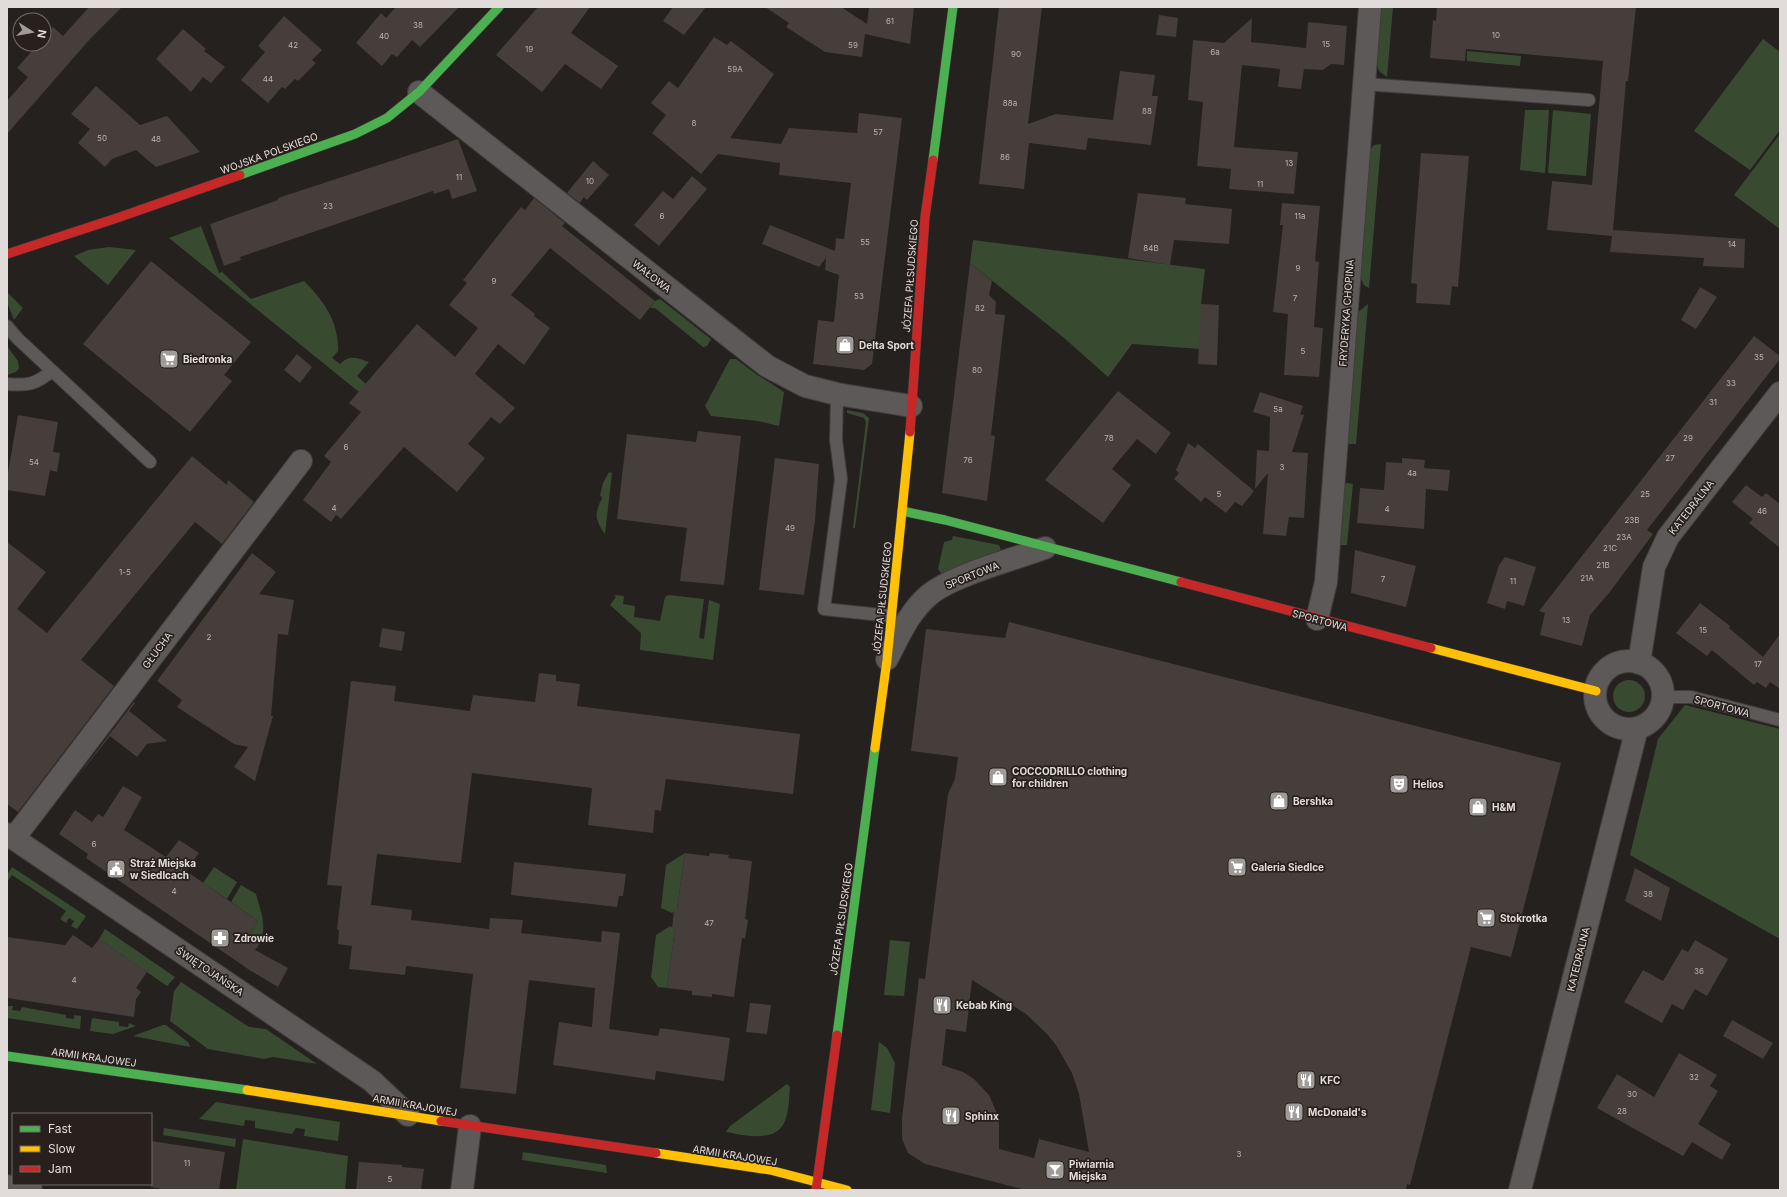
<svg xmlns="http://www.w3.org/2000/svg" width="1787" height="1197" font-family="Inter,sans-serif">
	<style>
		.green { fill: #384b31 }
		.building { fill: #453e3a; fill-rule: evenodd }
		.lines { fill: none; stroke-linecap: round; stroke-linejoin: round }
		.lane-casing { stroke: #403d3b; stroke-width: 14 }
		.street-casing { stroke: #403d3b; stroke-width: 24 }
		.fast-casing { stroke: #403d3b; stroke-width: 10 }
		.slow-casing { stroke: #403d3b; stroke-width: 10 }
		.jam-casing { stroke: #403d3b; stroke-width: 10 }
		.lane { stroke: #5c5958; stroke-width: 12 }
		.street { stroke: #5c5958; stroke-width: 22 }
		.fast { stroke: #4caf50; stroke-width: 9 }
		.slow { stroke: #ffc107; stroke-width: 9 }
		.jam { stroke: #c62828; stroke-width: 9 }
		.labels { text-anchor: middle; stroke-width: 3.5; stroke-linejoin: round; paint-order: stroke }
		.number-label { font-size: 8px; fill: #bab4b2 }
		.street-label { font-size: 10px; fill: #e1dcda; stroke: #27201d }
		.poi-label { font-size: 10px; font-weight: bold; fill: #e1dcda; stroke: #27201d; text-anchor: start }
	</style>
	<rect width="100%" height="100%" fill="#25211f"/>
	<g class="green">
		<polygon points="1381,7 1393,7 1387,77 1379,71 1377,64"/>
		<polygon points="1763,39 1780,52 1780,130 1750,170 1694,131"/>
		<polygon points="1467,51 1521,56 1520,66 1467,61"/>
		<polygon points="1525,110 1549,110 1545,173 1520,170"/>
		<polygon points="1553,110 1591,114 1586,176 1548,173"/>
		<polygon points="1780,134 1780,229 1734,195"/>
		<polygon points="1381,144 1369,288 1364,285 1360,277 1370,150 1374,145"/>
		<path d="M201,226L219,273L222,272L251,299L304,281C324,301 339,322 338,351L332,358L340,364C350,354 357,358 369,362L357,376L366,384L359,392L169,238Z"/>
		<polygon points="973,240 1205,269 1201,304 1201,349 1132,344 1108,377 1063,337 970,263"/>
		<polygon points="109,247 136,250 108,285 74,256 88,250"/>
		<polygon points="7,292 23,308 14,320 7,302"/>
		<polygon points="660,299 711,339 707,346 703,347 655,308 650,308 655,301"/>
		<polygon points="1368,304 1356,444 1349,444 1346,442 1357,313"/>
		<polygon points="7,346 18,361 19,368 16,372 7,375"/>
		<polygon points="730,359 736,359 756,374 784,392 779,426 758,421 711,416 705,406"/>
		<polygon points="847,410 863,413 869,418 855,528 853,528 866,422 864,418 847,413"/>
		<path d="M609,472L612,473L605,534C595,520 594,514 602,498L600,495L603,483Z"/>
		<polygon points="1347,483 1353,484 1347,545 1338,545 1343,485"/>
		<polygon points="953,536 999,545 1001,550 1000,552 943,576 938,569 944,542 952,540"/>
		<polygon points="613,595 624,596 623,604 635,606 634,617 660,621 665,597 669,595 704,599 699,638 704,639 709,600 720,604 713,660 640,650 641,633 610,605 616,597"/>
		<circle cx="1629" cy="696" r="16"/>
		<polygon points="1685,705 1780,729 1780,939 1630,855 1658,739"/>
		<polygon points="685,853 677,909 672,913 661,908 666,865"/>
		<polygon points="12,867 86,916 77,929 71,926 74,921 69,918 66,923 60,919 66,911 12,875 7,882 7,875"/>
		<polygon points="214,867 237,882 227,899 203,883"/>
		<path d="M241,885L256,894C261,913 268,927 259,945L248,937L258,921L231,902Z"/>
		<polygon points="670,926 675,929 667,988 658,987 651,977 656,935"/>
		<polygon points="105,929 175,977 167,986 99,939"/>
		<polygon points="890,940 910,942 904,996 884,995"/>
		<polygon points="181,982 249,1027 266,1029 317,1064 273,1057 264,1059 208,1049 170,1021 174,991"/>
		<polygon points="7,1006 13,1006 12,1010 20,1011 22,1007 66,1015 66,1018 74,1019 74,1015 81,1016 80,1029 7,1018"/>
		<polygon points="92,1018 119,1022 119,1026 128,1027 129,1023 136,1026 113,1034 90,1031"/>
		<polygon points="163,1025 166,1025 189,1043 190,1047 133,1036"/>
		<polygon points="879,1042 887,1048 895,1063 890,1113 871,1110"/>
		<path d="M787,1084L790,1087C789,1098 789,1111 785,1121C776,1144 743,1135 726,1132L730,1126Z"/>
		<polygon points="216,1102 340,1122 338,1141 304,1136 305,1129 296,1128 292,1134 255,1128 255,1121 245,1120 244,1126 199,1119"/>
		<polygon points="164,1128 236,1139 235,1147 163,1135"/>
		<polygon points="243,1139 348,1156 345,1190 236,1190"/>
		<polygon points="523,1152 606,1165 607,1173 522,1160"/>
	</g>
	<g class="building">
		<polygon points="89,7 122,7 90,39 7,134 7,101 28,77 17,68 38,44 44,44 44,37 53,27 63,36"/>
		<polygon points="396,7 459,7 420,47 412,40 397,57 392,54 382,66 356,43 381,13 386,18"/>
		<polygon points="538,7 590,7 571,33 618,66 601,89 565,64 542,92 496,55"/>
		<polygon points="673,7 706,7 684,35 663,21"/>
		<polygon points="765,7 841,7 867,24 869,7 914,7 910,44 865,34 862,57 825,52 786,27 789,23"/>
		<polygon points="999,7 1042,7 1028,124 1056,114 1113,120 1120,71 1155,75 1152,96 1158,96 1151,145 1088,138 1086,150 1029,143 1024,189 979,184"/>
		<polygon points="1437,7 1636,7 1628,81 1626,81 1613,230 1745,239 1744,268 1703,266 1704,258 1610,252 1612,236 1547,230 1552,181 1592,185 1603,61 1466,49 1465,61 1430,58 1433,20 1436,21"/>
		<polygon points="1159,15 1178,18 1176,37 1156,35"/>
		<polygon points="284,16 322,50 312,60 316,63 298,81 295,79 285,89 282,87 268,103 241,80 265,52 258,46"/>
		<polygon points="1252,18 1251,42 1306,48 1308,22 1347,26 1344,65 1331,64 1323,70 1304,69 1301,89 1278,87 1280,69 1242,65 1234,147 1298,152 1294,194 1229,189 1231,169 1197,166 1203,102 1188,100 1193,40 1224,43"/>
		<polygon points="183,29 206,49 204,51 225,67 211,83 203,77 191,92 156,59"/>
		<polygon points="714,37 727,45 731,41 774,74 730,138 781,144 789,128 857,133 859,113 902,118 872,364 864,370 813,364 818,320 834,322 839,275 825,270 826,258 819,267 762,244 770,225 835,251 836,238 844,239 851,183 779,175 780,163 718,154 701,174 652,133 666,115 651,103 669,81 678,88"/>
		<polygon points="96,86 140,125 167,116 200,152 156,167 136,150 112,159 105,167 78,143 90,129 71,114"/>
		<polygon points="458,139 477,191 452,199 449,189 434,194 433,191 240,257 241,260 224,266 210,224 278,200 278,198"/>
		<polygon points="1421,153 1469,156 1458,287 1452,286 1450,305 1416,303 1417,284 1411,283"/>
		<polygon points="593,161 609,175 587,200 584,197 580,203 567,193"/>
		<polygon points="692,176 707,189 659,246 634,225 663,191 673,199"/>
		<polygon points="1138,193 1186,198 1185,204 1232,209 1229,244 1174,240 1170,265 1128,258"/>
		<polygon points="534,198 565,223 562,226 655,301 640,320 550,248 511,295 535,314 534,316 550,328 524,365 498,344 475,374 515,408 500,424 491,417 468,444 485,458 457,492 404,447 341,519 336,515 331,522 303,500 331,462 324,456 361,412 349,403 417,324 455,357 478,328 449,305 467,283 463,280 507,224 521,207 525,210"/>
		<polygon points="1282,203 1320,206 1315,261 1319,262 1314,327 1323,328 1319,377 1284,375 1288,314 1273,312 1283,225 1280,225"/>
		<polygon points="151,261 251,342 224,375 232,381 190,432 83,344"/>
		<polygon points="970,263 992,281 989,295 996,302 995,314 1005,315 991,435 995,436 987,501 942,493"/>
		<polygon points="1700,287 1717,297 1696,329 1681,320"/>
		<polygon points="1201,304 1219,305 1217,365 1198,364"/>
		<polygon points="1754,336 1780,356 1780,359 1647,530 1653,534 1609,593 1590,615 1582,646 1540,635 1545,613 1539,611"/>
		<polygon points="297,354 312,367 300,383 284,370"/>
		<polygon points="1118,391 1171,433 1156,454 1137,439 1112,469 1131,485 1103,523 1045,480"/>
		<polygon points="1260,392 1303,406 1300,414 1304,415 1292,452 1308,453 1304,518 1289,517 1286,536 1263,534 1268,473 1255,489 1257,450 1269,451 1270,417 1253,412"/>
		<polygon points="18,415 58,422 53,452 60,453 57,472 50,470 45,496 7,490 7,478"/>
		<polygon points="698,431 741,436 724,585 680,581 687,528 617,519 627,434 696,442"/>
		<polygon points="1188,443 1195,448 1198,444 1254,491 1242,506 1235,502 1226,513 1205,497 1201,502 1174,479 1179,473 1176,470"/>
		<polygon points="192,456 227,485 228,480 254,502 222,544 195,522 81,660 114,686 18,812 7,804 7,542 46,572 17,609 47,633"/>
		<polygon points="775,458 819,464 815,521 804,595 759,590"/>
		<polygon points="1402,458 1425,460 1424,468 1450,470 1448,491 1426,489 1424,529 1357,523 1360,488 1384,490 1386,462 1402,463"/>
		<polygon points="1746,485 1762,497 1766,493 1780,504 1780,548 1749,523 1753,519 1732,502"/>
		<polygon points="1355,550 1416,566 1406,607 1351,593"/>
		<polygon points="252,553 276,572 259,594 294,600 288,635 278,634 271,716 273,716 255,781 234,767 248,747 234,744 177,707 182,700 157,681"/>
		<polygon points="1505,557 1536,567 1524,606 1507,601 1505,609 1487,603 1499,565"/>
		<polygon points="1700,603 1730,626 1729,628 1763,657 1780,634 1780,689 1770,682 1766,688 1757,682 1754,685 1712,650 1707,656 1676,633"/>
		<path d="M1009,622L1561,763L1511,957L1471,947L1410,1185L1407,1184L1406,1190H1026L925,1164L908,1153L902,1139V1118L919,978L925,979L948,794L955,779L958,757L911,751L926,629L1005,638ZM972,980L1026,1014L1047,1034L1056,1045L1072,1073L1079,1094L1089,1152L1039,1139L1034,1158L999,1149V1118L989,1095L974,1079L963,1072L942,1065L946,1029L966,1032Z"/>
		<polygon points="382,628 405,632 402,651 379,647"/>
		<polygon points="539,673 556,675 556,681 580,684 577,706 800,734 793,794 666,779 661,811 655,810 653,833 588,825 592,788 472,773 461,863 377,854 371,905 412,910 411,920 489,929 490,918 523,920 521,933 601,942 602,931 620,933 609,1029 658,1036 660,1028 730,1038 724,1081 656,1071 655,1080 553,1065 559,1022 592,1027 595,988 529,980 516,1094 460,1088 473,974 406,966 405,975 349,969 352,946 338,944 339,930 337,929 342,886 327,885 351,681 396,686 394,701 470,711 473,695 535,702"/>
		<polygon points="134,702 135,703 129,711 167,741 147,744 137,757 110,736 71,785"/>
		<polygon points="123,786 142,797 124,830 166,857 179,840 199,853 186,871 258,921 248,937 259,945 255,950 288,968 278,987 251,971 99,867 86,858 88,854 59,834 75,810 92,822 98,814 103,817"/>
		<polygon points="685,853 709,856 710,853 729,855 728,858 752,861 745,919 748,920 745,939 742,938 734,997 712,994 712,997 692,995 692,991 667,988 675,929 672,929 674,909 677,909"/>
		<polygon points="514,862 626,874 623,896 619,896 617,907 511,895"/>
		<polygon points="1635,868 1670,888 1661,921 1625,901"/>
		<polygon points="73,935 92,948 99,939 147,972 136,988 141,992 136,999 134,1017 7,998 7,937 65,945"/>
		<polygon points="1695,940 1728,959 1707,996 1695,989 1683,1010 1672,1004 1662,1023 1624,1002 1643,970 1663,981 1682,949 1688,952"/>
		<polygon points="750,1003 771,1005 767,1034 746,1032"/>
		<polygon points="1732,1020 1773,1043 1763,1059 1723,1036"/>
		<polygon points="1679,1053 1717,1075 1710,1086 1718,1091 1698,1124 1731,1144 1722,1160 1692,1142 1683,1156 1597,1108 1617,1074 1654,1097"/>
		<polygon points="151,1141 225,1152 219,1190 167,1190 151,1187"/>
		<polygon points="359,1162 402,1165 402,1167 424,1169 421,1190 356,1190"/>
	</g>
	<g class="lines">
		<g class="lane-casing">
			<g id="lane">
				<polyline points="1364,84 1589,100"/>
				<polyline points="7,326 17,338 150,462"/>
				<path d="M7,384C28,386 36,384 52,371"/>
				<polyline points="837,394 836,440 841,479 824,609 891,616"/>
				<polyline points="1664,697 1691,697 1780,720"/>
			</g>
		</g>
		<g class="street-casing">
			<g id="street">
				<polyline points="419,92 767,366 805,386 837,394 911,406"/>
				<polyline points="1317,619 1326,582 1370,7"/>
				<path d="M887,659C899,636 909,612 929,595C953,575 1015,559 1045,548"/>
				<circle cx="1629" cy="695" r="34"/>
				<polyline points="1639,663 1654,567 1668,537 1780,393"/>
				<polyline points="7,834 372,1081 408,1115"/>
				<polyline points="14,838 301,461"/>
				<polyline points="7,1186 31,1190"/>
				<polyline points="462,1190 470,1126"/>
				<polyline points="1520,1190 1637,728"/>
			</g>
		</g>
		<g class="fast-casing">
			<g id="fast">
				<polyline points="933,160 953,7"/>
				<polyline points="240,175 355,134 387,118 419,92 499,7"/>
				<polyline points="902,511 945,520 1181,582"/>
				<polyline points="837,1035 875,748"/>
				<polyline points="7,1056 247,1090"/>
			</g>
		</g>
		<g class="slow-casing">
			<g id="slow">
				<polyline points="1431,648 1596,691"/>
				<polyline points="875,748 887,660 910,432"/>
				<polyline points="247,1090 441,1121"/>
				<polyline points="656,1153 770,1170 847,1190"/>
			</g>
		</g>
		<g class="jam-casing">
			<g id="jam">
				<polyline points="7,254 117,218 240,175"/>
				<polyline points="910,432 925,217 933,160"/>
				<polyline points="1181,582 1431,648"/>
				<polyline points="441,1121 656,1153"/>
				<polyline points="816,1190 837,1035"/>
			</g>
		</g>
		<use href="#lane" class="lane"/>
		<use href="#street" class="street"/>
		<use href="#fast" class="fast"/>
		<use href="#slow" class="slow"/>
		<use href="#jam" class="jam"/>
	</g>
	<defs>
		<g id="shop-square" transform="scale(1)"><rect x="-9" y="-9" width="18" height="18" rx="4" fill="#9f9b99" stroke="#27201d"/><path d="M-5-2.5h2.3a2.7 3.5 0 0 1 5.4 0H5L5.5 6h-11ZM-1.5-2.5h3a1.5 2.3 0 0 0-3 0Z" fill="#fff"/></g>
		<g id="supermarket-square" transform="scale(1)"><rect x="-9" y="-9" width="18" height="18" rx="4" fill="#9f9b99" stroke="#27201d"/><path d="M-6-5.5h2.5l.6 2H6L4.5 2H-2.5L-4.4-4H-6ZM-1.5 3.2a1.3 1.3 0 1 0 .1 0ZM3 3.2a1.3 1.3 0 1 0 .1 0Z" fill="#fff"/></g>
		<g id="theatre-square" transform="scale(1)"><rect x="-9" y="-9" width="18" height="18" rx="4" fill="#9f9b99" stroke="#27201d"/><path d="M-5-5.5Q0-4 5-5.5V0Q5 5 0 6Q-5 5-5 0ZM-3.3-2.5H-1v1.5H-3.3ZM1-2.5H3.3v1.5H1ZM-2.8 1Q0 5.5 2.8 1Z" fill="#fff"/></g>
		<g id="civic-square" transform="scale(1)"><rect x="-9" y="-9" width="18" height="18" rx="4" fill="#9f9b99" stroke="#27201d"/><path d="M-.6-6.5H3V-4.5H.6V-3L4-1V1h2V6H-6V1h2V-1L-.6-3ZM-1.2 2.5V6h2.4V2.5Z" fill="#fff"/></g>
		<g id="pharmacy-square" transform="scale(1)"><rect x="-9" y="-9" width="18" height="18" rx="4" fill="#9f9b99" stroke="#27201d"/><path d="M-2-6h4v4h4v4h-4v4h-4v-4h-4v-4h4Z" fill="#fff"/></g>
		<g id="restaurant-square" transform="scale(1)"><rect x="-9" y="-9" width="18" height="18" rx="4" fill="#9f9b99" stroke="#27201d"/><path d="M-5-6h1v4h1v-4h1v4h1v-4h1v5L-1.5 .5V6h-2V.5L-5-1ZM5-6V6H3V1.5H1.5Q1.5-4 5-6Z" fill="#fff"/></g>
		<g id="bar-square" transform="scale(1)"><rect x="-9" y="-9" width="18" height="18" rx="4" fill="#9f9b99" stroke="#27201d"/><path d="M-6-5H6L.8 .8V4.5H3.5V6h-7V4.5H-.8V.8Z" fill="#fff"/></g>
	</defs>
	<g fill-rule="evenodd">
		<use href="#shop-square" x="845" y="345"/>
		<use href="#supermarket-square" x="169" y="359"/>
		<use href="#shop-square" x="998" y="777"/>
		<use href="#theatre-square" x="1399" y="784"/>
		<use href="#shop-square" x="1279" y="801"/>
		<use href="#shop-square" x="1478" y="807"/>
		<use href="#supermarket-square" x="1237" y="867"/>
		<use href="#civic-square" x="116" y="869"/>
		<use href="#supermarket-square" x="1486" y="918"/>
		<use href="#pharmacy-square" x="220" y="938"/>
		<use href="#restaurant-square" x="942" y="1005"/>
		<use href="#restaurant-square" x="1306" y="1080"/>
		<use href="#restaurant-square" x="1294" y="1112"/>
		<use href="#restaurant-square" x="951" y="1116"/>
		<use href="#bar-square" x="1055" y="1170"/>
	</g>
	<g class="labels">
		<g class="number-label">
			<text x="890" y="24">61</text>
			<text x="418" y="28">38</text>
			<text x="1496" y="38">10</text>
			<text x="384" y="39">40</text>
			<text x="1326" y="47">15</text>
			<text x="293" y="48">42</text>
			<text x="853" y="48">59</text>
			<text x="529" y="52">19</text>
			<text x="1215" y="55">6a</text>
			<text x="1016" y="57">90</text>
			<text x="735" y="72">59A</text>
			<text x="268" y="82">44</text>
			<text x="1010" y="106">88a</text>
			<text x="1147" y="114">88</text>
			<text x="694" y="126">8</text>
			<text x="878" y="135">57</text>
			<text x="102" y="141">50</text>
			<text x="156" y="142">48</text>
			<text x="1005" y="160">86</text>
			<text x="1289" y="166">13</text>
			<text x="459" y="180">11</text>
			<text x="590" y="184">10</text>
			<text x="1260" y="187">11</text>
			<text x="328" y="209">23</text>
			<text x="662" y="219">6</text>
			<text x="1300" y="219">11a</text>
			<text x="865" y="245">55</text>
			<text x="1732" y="247">14</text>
			<text x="1151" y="251">84B</text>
			<text x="1298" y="271">9</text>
			<text x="494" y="284">9</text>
			<text x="859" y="299">53</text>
			<text x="1295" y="301">7</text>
			<text x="980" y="311">82</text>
			<text x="1303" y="354">5</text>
			<text x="1759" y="360">35</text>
			<text x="977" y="373">80</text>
			<text x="1731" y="386">33</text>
			<text x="1713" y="405">31</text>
			<text x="1278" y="412">5a</text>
			<text x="1109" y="441">78</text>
			<text x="1688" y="441">29</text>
			<text x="346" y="450">6</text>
			<text x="1670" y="461">27</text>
			<text x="968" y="463">76</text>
			<text x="34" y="465">54</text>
			<text x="1282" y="470">3</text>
			<text x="1412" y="476">4a</text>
			<text x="1219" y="497">5</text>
			<text x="1645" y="497">25</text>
			<text x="334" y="511">4</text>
			<text x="1387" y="512">4</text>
			<text x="1762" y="514">46</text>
			<text x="1632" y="523">23B</text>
			<text x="790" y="531">49</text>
			<text x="1624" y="540">23A</text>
			<text x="1610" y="551">21C</text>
			<text x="1603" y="568">21B</text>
			<text x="125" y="575">1-5</text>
			<text x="1587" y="581">21A</text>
			<text x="1383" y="582">7</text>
			<text x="1513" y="584">11</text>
			<text x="1566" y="623">13</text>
			<text x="1703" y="633">15</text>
			<text x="209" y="640">2</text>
			<text x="1758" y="667">17</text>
			<text x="94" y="847">6</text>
			<text x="174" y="894">4</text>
			<text x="1648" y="897">38</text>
			<text x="709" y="926">47</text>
			<text x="1699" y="974">36</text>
			<text x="74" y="983">4</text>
			<text x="1694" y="1080">32</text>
			<text x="1632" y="1097">30</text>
			<text x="1622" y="1114">28</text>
			<text x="1239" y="1157">3</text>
			<text x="187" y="1166">11</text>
			<text x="390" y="1182">5</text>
		</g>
		<g class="street-label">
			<text transform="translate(269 153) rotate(-20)" y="4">WOJSKA POLSKIEGO</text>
			<text transform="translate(652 276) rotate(38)" y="4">WAŁOWA</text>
			<text transform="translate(910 276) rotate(-86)" y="4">JÓZEFA PIŁSUDSKIEGO</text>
			<text transform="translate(1346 313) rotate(-86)" y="4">FRYDERYKA CHOPINA</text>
			<text transform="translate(1691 507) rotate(-52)" y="4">KATEDRALNA</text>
			<text transform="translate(972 575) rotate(-22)" y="4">SPORTOWA</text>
			<text transform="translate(882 598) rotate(-84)" y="4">JÓZEFA PIŁSUDSKIEGO</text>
			<text transform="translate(1320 620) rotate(15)" y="4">SPORTOWA</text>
			<text transform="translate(157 650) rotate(-53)" y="4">GŁUCHA</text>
			<text transform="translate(1722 706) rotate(15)" y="4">SPORTOWA</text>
			<text transform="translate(841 919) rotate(-82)" y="4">JÓZEFA PIŁSUDSKIEGO</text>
			<text transform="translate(1578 959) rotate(-76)" y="4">KATEDRALNA</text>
			<text transform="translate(210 971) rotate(34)" y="4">ŚWIĘTOJAŃSKA</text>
			<text transform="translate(94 1057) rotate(8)" y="4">ARMII KRAJOWEJ</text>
			<text transform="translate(415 1105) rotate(10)" y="4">ARMII KRAJOWEJ</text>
			<text transform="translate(735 1155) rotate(9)" y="4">ARMII KRAJOWEJ</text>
		</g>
		<g class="poi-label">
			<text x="859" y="349">Delta Sport</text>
			<text x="183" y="363">Biedronka</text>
			<text x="1012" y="775">COCCODRILLO clothing<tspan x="1012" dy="12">for children</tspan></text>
			<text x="1413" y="788">Helios</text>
			<text x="1293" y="805">Bershka</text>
			<text x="1492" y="811">H&amp;M</text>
			<text x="130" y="867">Straż Miejska<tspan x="130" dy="12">w Siedlcach</tspan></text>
			<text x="1251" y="871">Galeria Siedlce</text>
			<text x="1500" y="922">Stokrotka</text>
			<text x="234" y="942">Zdrowie</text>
			<text x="956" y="1009">Kebab King</text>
			<text x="1320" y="1084">KFC</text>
			<text x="1308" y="1116">McDonald's</text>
			<text x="965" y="1120">Sphinx</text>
			<text x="1069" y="1168">Piwiarnia<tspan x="1069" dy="12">Miejska</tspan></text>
		</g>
	</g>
	<rect width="1787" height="1197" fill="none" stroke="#e1dcda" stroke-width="16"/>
	<rect x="12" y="1113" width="140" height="72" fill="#27201d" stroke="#716b69"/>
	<rect x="20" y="1126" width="20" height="6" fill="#4caf50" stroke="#716b69"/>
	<text x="48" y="1133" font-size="12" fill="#e1dcda">Fast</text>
	<rect x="20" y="1146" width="20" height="6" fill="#ffc107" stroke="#716b69"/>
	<text x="48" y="1153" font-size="12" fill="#e1dcda">Slow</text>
	<rect x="20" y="1166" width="20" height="6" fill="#c62828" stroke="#716b69"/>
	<text x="48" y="1173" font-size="12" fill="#e1dcda">Jam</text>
	<g transform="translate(32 32) rotate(101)"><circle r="19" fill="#27201d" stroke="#716b69"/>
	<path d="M0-3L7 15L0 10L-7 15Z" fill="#9f9b99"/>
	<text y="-6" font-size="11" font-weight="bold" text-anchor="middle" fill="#e1dcda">N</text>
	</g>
</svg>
